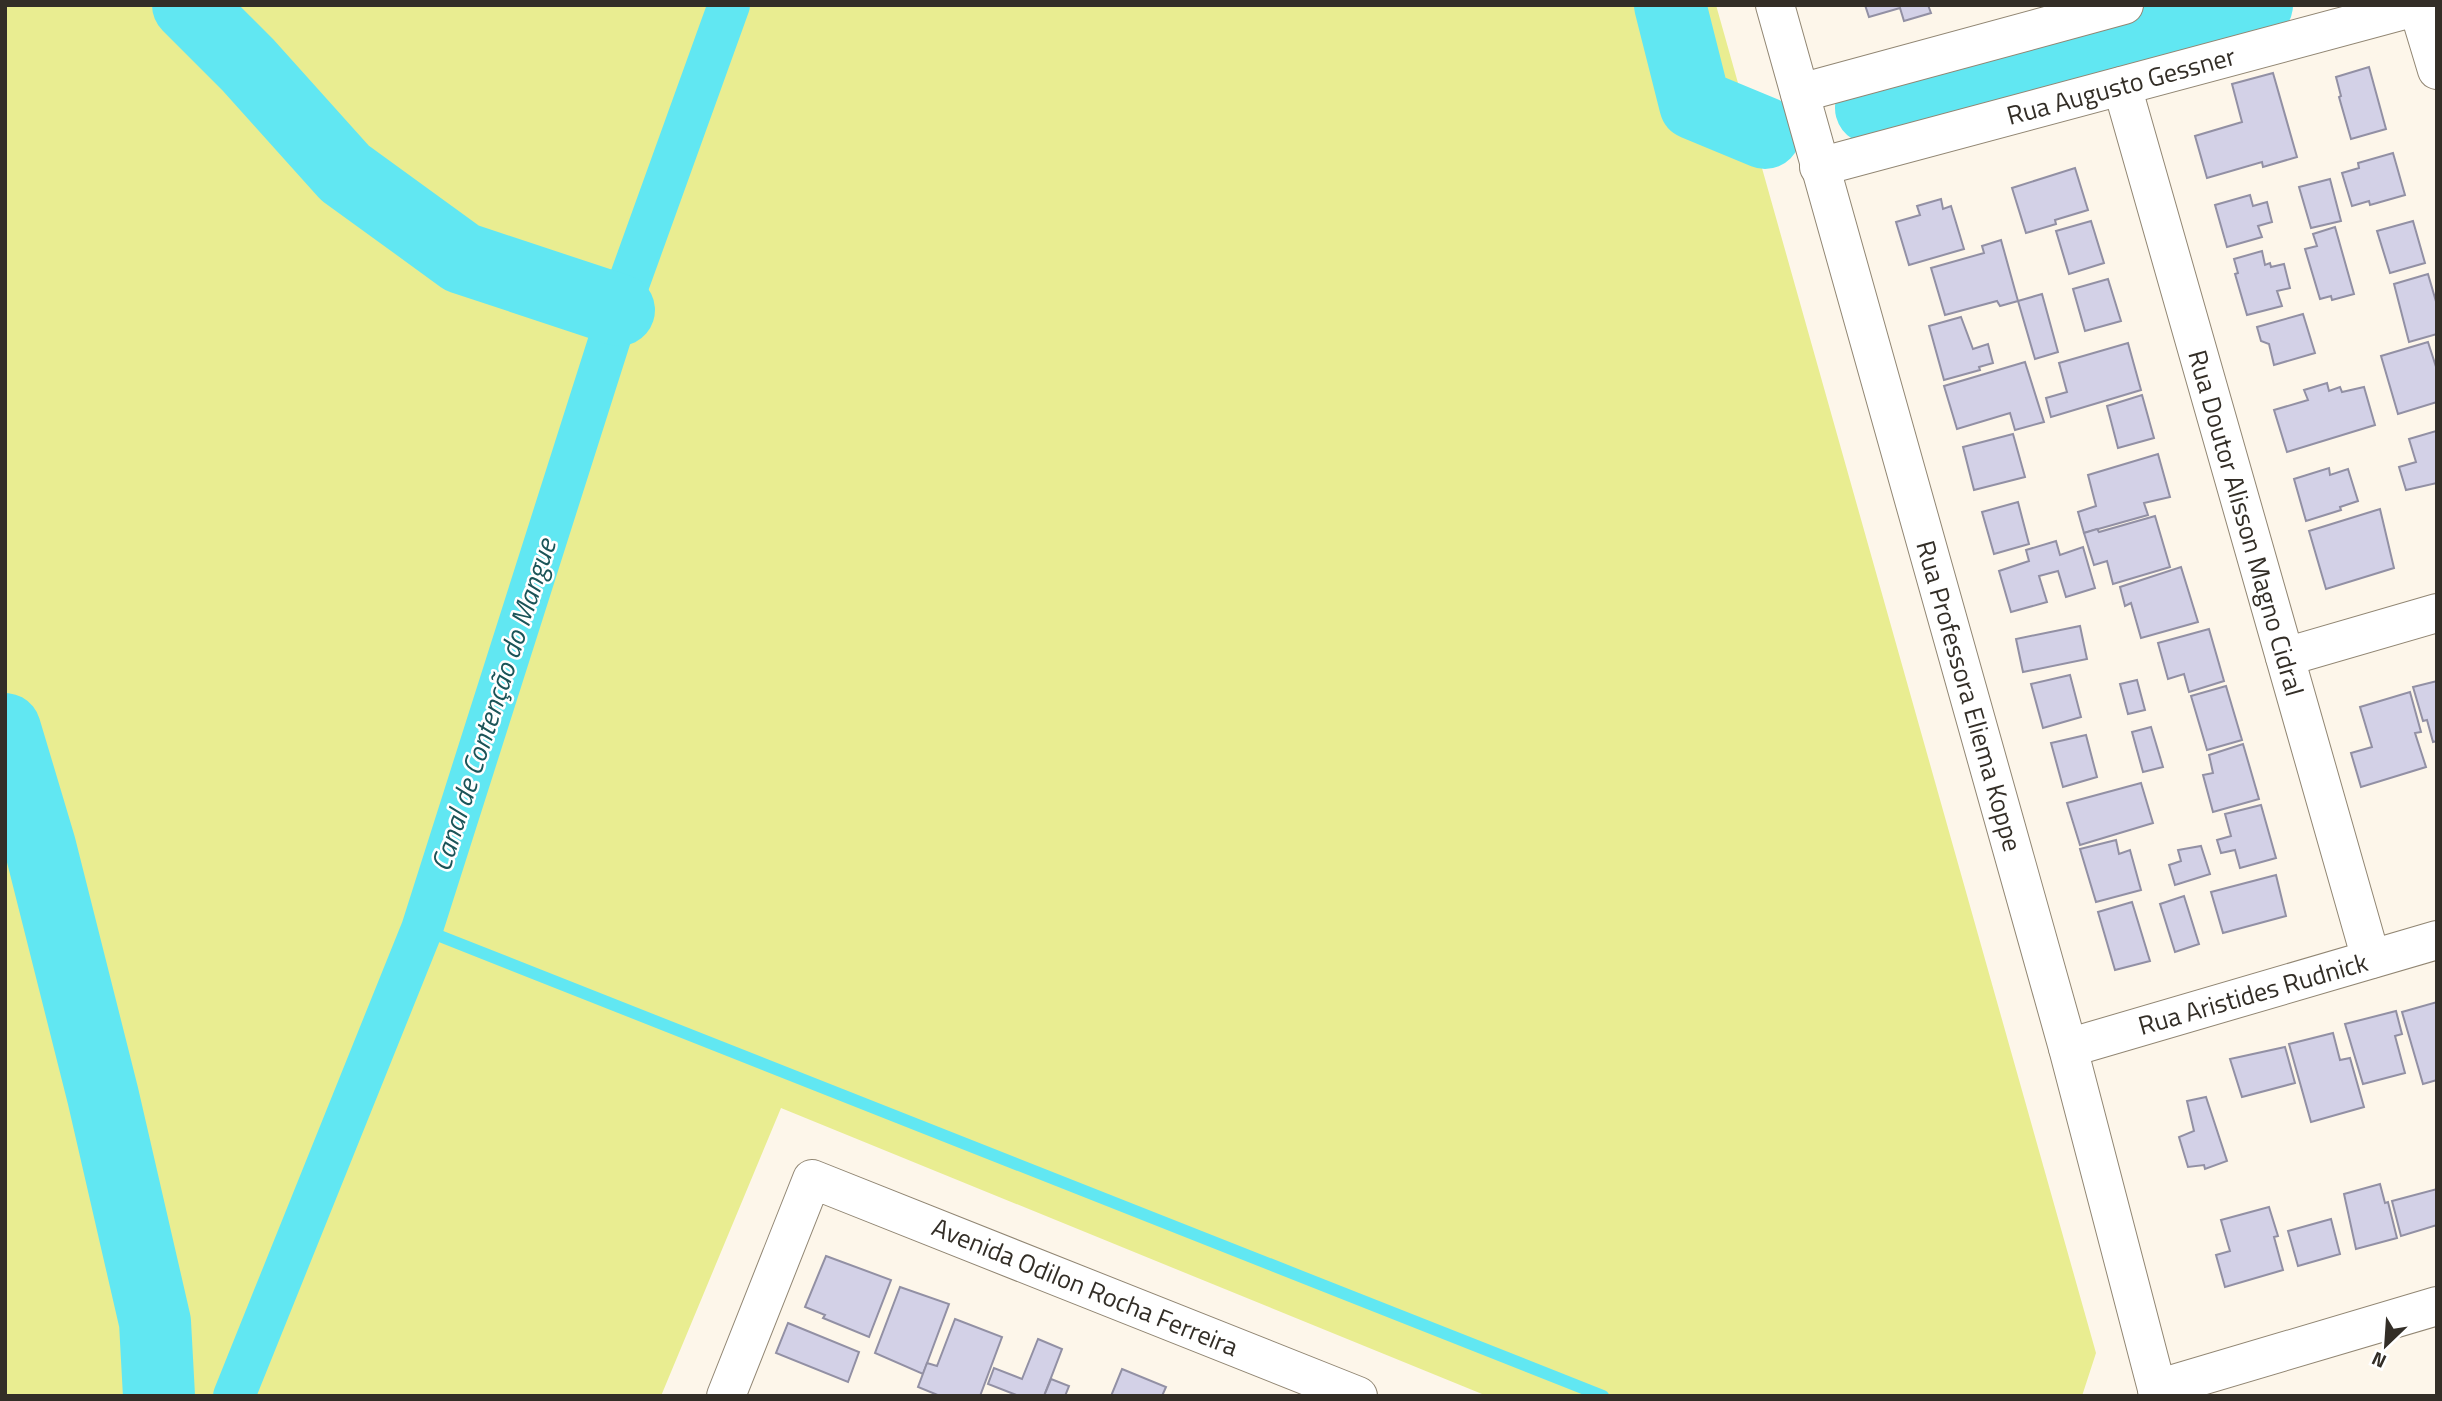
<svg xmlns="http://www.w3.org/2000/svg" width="2442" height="1401" font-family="'Titillium Web',sans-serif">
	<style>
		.green { fill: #e9ed91 }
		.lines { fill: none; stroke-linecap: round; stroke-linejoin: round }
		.stream { stroke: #61e7f2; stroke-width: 12 }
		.canal { stroke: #61e7f2; stroke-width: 42 }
		.river { stroke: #61e7f2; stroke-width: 72 }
		.building { fill: #d3d1e7; stroke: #9290a4; stroke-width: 2 }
		.minor-casing { stroke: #918673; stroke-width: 40 }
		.minor { stroke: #fff; stroke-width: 38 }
		.labels { text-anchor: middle; stroke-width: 5; stroke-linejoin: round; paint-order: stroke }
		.street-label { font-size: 26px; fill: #332e27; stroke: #fff }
		.water-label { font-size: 28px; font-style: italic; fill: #1a5458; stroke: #fff }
	</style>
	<rect width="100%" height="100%" fill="#fdf6ea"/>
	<polygon class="green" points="5,5 1716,5 2096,1353 2082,1396 1487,1396 781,1108 661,1396 5,1396"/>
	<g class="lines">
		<polyline class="stream" points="422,929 1603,1396"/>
		<polyline class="canal" points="234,1396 422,929 619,310 729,5"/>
		<g class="river">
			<polyline points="188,5 248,65 345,173 462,258 619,310"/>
			<polyline points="1670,5 1695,104 1765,133"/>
			<polyline points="1871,108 2257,5"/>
			<polyline points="5,729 40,846 103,1096 155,1322 159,1396"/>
		</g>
	</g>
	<g class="building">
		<polygon points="1865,5 1928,5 1931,13 1904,21 1900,8 1869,17"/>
		<polygon points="2369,67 2386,129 2351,139 2339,97 2341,96 2336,77"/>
		<polygon points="2273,73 2297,157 2263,167 2262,162 2207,178 2195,136 2242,122 2232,84"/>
		<polygon points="2393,153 2405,195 2370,205 2369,201 2352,206 2342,173 2359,168 2358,163"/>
		<polygon points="2075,168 2088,210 2055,220 2056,224 2026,233 2012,188"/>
		<polygon points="2330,179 2341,221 2311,228 2299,187"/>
		<polygon points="2250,195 2253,206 2267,202 2272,222 2258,226 2262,237 2227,247 2215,205"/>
		<polygon points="1941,199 1943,209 1951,206 1964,249 1909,265 1896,222 1920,215 1917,206"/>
		<polygon points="2091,221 2104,263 2069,274 2056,231"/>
		<polygon points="2413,221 2425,263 2390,273 2377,231"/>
		<polygon points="2335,227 2354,294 2332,300 2331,296 2320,299 2305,249 2317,246 2313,234"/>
		<polygon points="2001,240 2018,301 2000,306 1997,301 1945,315 1931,268 1984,253 1982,246"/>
		<polygon points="2262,251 2265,265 2270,263 2271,267 2284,264 2290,288 2277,291 2282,306 2247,315 2235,274 2238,273 2234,259"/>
		<polygon points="2428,274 2437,305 2437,334 2409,342 2394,284"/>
		<polygon points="2108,279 2121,321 2085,331 2073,289"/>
		<polygon points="2042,294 2058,352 2035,359 2018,301"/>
		<polygon points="2303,314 2315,353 2274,365 2269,344 2261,341 2257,327"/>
		<polygon points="1961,317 1973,349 1988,344 1993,363 1979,367 1980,370 1944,380 1929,326"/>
		<polygon points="2428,342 2437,370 2437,402 2398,414 2381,356"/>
		<polygon points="2128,343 2141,390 2051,417 2046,398 2067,392 2059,363"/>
		<polygon points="2025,362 2044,422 2015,430 2010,413 1957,429 1944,386"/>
		<polygon points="2327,383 2329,391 2340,387 2342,392 2364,387 2375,425 2287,452 2274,410 2308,400 2304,390"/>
		<polygon points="2142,395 2154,438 2118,448 2107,406"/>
		<polygon points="2436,431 2437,483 2406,490 2399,467 2416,462 2409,439"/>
		<polygon points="2013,434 2025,477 1974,490 1963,447"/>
		<polygon points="2158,454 2170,497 2144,503 2148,515 2084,533 2078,512 2096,506 2088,475"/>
		<polygon points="2329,468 2330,475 2348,469 2358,501 2340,507 2341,510 2306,521 2294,479"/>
		<polygon points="2018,502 2029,544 1994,554 1982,512"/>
		<polygon points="2380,509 2394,568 2326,589 2309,531"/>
		<polygon points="2155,516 2170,567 2113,584 2107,561 2094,565 2084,533 2097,529 2099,532"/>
		<polygon points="2056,541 2060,555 2083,547 2095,588 2066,597 2058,571 2039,576 2047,602 2011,612 1999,571 2029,561 2026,550"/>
		<polygon points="2181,567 2198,622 2141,638 2131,603 2125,606 2120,587"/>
		<polygon points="2080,626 2087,659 2023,672 2016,639"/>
		<polygon points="2209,629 2224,681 2189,692 2184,674 2168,679 2158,643"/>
		<polygon points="2070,675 2081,717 2043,728 2031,684"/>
		<polygon points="2137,680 2145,710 2128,714 2120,684"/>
		<polygon points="2437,681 2437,741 2433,742 2427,720 2423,721 2413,687"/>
		<polygon points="2226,686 2242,740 2207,750 2191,696"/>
		<polygon points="2410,692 2421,732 2415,733 2426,767 2361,787 2351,753 2372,747 2360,707"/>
		<polygon points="2151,727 2163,767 2143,772 2132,732"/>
		<polygon points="2086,735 2097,777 2063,787 2051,743"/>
		<polygon points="2243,744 2259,799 2213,812 2203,775 2213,773 2209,755"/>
		<polygon points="2141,783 2153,823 2080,845 2067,803"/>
		<polygon points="2261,805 2276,858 2240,868 2235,850 2221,853 2217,840 2231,836 2225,814"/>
		<polygon points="2116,840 2119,854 2130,850 2141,890 2096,902 2080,849"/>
		<polygon points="2201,846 2210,874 2175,885 2169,865 2181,861 2178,850"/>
		<polygon points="2276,875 2286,916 2223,933 2211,892"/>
		<polygon points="2184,896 2199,944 2175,952 2160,904"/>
		<polygon points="2132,902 2150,961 2115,970 2098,912"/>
		<polygon points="2437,1002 2437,1080 2423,1084 2402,1012"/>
		<polygon points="2396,1011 2402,1034 2395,1036 2405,1073 2363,1084 2345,1024"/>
		<polygon points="2333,1033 2340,1060 2350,1058 2364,1107 2311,1122 2289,1044"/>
		<polygon points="2285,1047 2295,1083 2242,1097 2230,1059"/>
		<polygon points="2206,1097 2227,1161 2205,1169 2204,1165 2188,1167 2179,1137 2194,1131 2187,1101"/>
		<polygon points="2380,1184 2385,1203 2388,1202 2397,1238 2356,1249 2344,1194"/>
		<polygon points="2437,1189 2437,1225 2401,1236 2392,1201"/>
		<polygon points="2269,1207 2278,1236 2274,1237 2283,1270 2225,1287 2216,1255 2230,1251 2221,1220"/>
		<polygon points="2331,1219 2340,1254 2298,1266 2288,1231"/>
		<polygon points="826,1256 891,1280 869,1337 823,1318 825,1315 805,1307"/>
		<polygon points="900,1287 949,1304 923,1374 875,1353"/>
		<polygon points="955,1319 1002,1337 980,1396 940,1396 918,1387 927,1363 937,1366"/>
		<polygon points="788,1323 859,1352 848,1382 776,1353"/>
		<polygon points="1038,1339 1062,1349 1044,1396 1019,1396 988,1384 994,1368 1022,1379"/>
		<polygon points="1122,1369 1166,1387 1162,1396 1111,1396"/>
		<polygon points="1051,1379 1069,1386 1065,1396 1044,1396"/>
	</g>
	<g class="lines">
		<g class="minor-casing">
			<g id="minor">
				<polyline points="1775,5 2068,1048 2157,1389"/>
				<polyline points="2418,7 2437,70"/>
				<polyline points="2122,86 2371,959"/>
				<polyline points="1800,93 2124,5"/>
				<polyline points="1819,167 2423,5"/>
				<polyline points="2285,657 2437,613"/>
				<polyline points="2068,1048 2437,940"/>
				<polyline points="2157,1389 2437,1306"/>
				<polyline points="726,1396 812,1179 1358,1396"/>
			</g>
		</g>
		<use href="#minor" class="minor"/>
	</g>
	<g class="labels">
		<g class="street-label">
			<text transform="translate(2121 86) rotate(-15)" y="9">Rua Augusto Gessner</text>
			<text transform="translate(2246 523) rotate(74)" y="9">Rua Doutor Alisson Magno Cidral</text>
			<text transform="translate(1969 696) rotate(74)" y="9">Rua Professora Eliema Koppe</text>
			<text transform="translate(2253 994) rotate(-16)" y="9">Rua Aristides Rudnick</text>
			<text transform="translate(1085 1287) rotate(22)" y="9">Avenida Odilon Rocha Ferreira</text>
		</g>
		<g class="water-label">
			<text transform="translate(493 705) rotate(-72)" y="10">Canal de Contenção do Mangue</text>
		</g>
	</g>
	<rect width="2442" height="1401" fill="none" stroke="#332e27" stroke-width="14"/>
	<g transform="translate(2386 1345) rotate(205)" stroke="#ffffff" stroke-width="5" paint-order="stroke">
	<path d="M0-5L12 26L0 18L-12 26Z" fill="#332e27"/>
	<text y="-10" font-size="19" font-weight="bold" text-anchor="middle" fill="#332e27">N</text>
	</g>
</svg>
